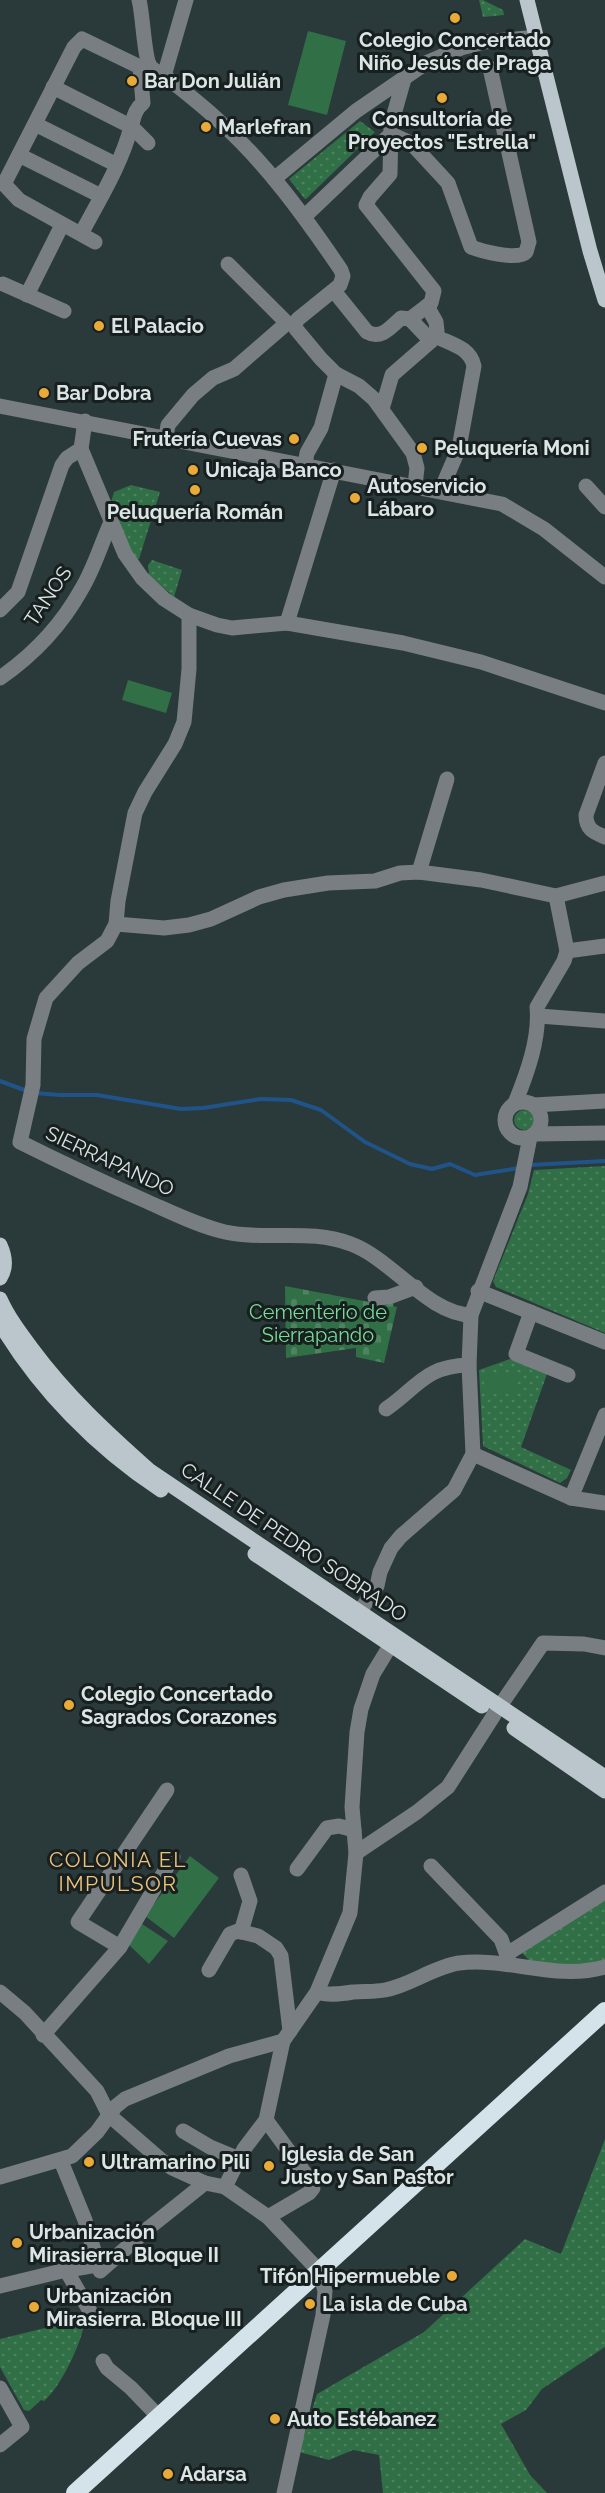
<svg xmlns="http://www.w3.org/2000/svg" width="605" height="2493" font-family="Raleway,sans-serif">
	<style>
		.grass { fill: url(#grass-dots) }
		.cemetery { fill: url(#cemetery-stones) }
		.garden { fill: #316f46 }
		.lines { fill: none; stroke-linecap: round; stroke-linejoin: round }
		.stream { stroke: #205489; stroke-width: 4 }
		.minor { stroke: #787e81; stroke-width: 15 }
		.major { stroke: #bac6cc; stroke-width: 15 }
		.highway { stroke: #d4e3ea; stroke-width: 18 }
		.poi-dot { fill: #e9aa38; stroke: #181f1f; stroke-width: 2 }
		.labels { text-anchor: middle; stroke-width: 6; stroke-linejoin: round; paint-order: stroke }
		.poi-label { font-size: 20px; font-weight: bold; fill: #dce5e5; stroke: #181f1f; text-anchor: start }
		.street-label { font-size: 20px; fill: #dce5e5; stroke: #181f1f }
		.park-label { font-size: 20px; fill: #79db98; stroke: #181f1f }
		.neighbourhood-label { font-size: 21px; letter-spacing: 1.5px; fill: #eec27d; stroke: #181f1f }
	</style>
	<defs>
		<pattern id="grass-dots" width="8" height="8" patternUnits="userSpaceOnUse" patternTransform="scale(1.5)"><rect width="8" height="8" fill="#316f46"/><path d="M2 2h.1M6 6h.1" fill="none" stroke="#4e8361" stroke-width="1.8" stroke-linecap="round"/></pattern>
		<pattern id="cemetery-stones" width="16" height="16" patternUnits="userSpaceOnUse" patternTransform="scale(1.5)"><rect width="16" height="16" fill="#316f46"/><path d="M2 7V4a2 2 0 0 1 4 0v3zM10 15v-3a2 2 0 0 1 4 0v3z" fill="#4e8361"/></pattern>
	</defs>
	<rect width="100%" height="100%" fill="#2a393a"/>
	<g class="grass">
		<polygon points="479,0 483,0 503,10 504,15 483,17"/>
		<polygon points="360,121 375,132 306,199 304,198 289,179"/>
		<polygon points="131,485 160,492 139,559 134,559 111,502 114,492"/>
		<polygon points="152,560 182,570 174,597 149,575 148,565"/>
		<circle cx="524" cy="1120" r="10"/>
		<polygon points="605,1166 605,1333 496,1287 493,1281 528,1194 534,1170"/>
		<polygon points="510,1359 547,1374 521,1447 571,1470 567,1478 560,1483 483,1446 479,1370"/>
		<polygon points="605,1897 605,1960 580,1965 531,1962 521,1952"/>
		<polygon points="605,2139 605,2347 542,2389 526,2410 501,2424 530,2475 547,2493 383,2493 379,2455 353,2450 329,2460 299,2452 317,2394 424,2332 525,2239 561,2254"/>
		<path d="M82,2319L80,2322L84,2325C80,2346 60,2388 44,2401L41,2400L29,2411L24,2410L0,2367V2339Z"/>
	</g>
	<polygon class="cemetery" points="285,1286 385,1305 394,1303 393,1306 397,1307 384,1363 356,1357 356,1348 286,1358"/>
	<g class="garden">
		<polygon points="308,31 346,41 327,115 288,105"/>
		<polygon points="128,680 172,693 166,713 122,700"/>
		<rect x="484" y="1375" width="33" height="19"/>
		<polygon points="190,1856 219,1878 174,1938 145,1916"/>
		<polygon points="142,1924 168,1941 149,1964 129,1945"/>
	</g>
	<g class="lines">
		<g class="stream">
			<polyline points="0,1081 27,1091"/>
			<polyline points="35,1093 60,1095 97,1095 181,1109 203,1108 261,1099 291,1100 321,1110 365,1142 410,1164 432,1169 450,1164 475,1175 519,1168"/>
			<polyline points="530,1165 605,1161"/>
		</g>
		<g class="minor">
			<path d="M139,0C143,14 144,60 151,67C154,71 162,74 166,77C184,91 202,105 219,121C267,164 305,217 341,270L343,276L340,285L298,319L295,324L296,329L321,359L336,374L359,386L374,399L413,453L417,468L415,485"/>
			<polyline points="164,76 186,0"/>
			<polyline points="404,79 391,125 390,174 370,197 366,205 434,291 431,303 410,319"/>
			<polyline points="53,87 132,127 148,143"/>
			<polyline points="35,124 117,165"/>
			<path d="M391,134L411,143L448,183L471,247C481,251 518,261 526,252C527,250 528,244 529,242L490,68"/>
			<polyline points="19,155 101,196"/>
			<polyline points="274,179 356,111 426,63 461,48 484,42 536,37"/>
			<polyline points="305,216 391,134"/>
			<path d="M81,234C99,200 121,165 131,127C134,118 134,110 143,103L140,67L82,39L74,47L4,184L19,200L95,242"/>
			<polyline points="228,264 287,323"/>
			<polyline points="3,284 64,311"/>
			<path d="M334,291L367,332C381,340 391,327 401,318L410,319"/>
			<polyline points="27,295 62,225"/>
			<polyline points="410,319 431,341"/>
			<path d="M435,336C450,344 470,347 474,366L459,448L441,490"/>
			<polyline points="0,406 502,504 544,529 605,577"/>
			<polyline points="382,409 392,375 431,341 437,331 436,322 427,306"/>
			<polyline points="85,421 81,449 125,554 142,578 164,599 189,615 217,625 232,628 287,623 403,643 481,662 605,703"/>
			<polyline points="166,437 168,425 193,395 213,378 234,369 287,323 295,324"/>
			<polyline points="305,464 307,453 321,428 336,374"/>
			<polyline points="586,486 605,507"/>
			<polyline points="0,610 18,592 62,465 67,458 81,449"/>
			<path d="M189,615V669L184,722L175,744L145,792L135,813L118,901L116,924L107,941L78,963L46,998L34,1039L33,1085L20,1142C62,1163 105,1183 148,1202C173,1213 199,1226 225,1232C266,1241 311,1228 351,1244C392,1259 428,1314 471,1315"/>
			<polyline points="287,623 334,470"/>
			<path d="M0,678C33,655 61,626 81,590C94,569 101,544 111,522"/>
			<path d="M605,763L586,815C586,829 593,832 605,837"/>
			<polyline points="419,872 447,779"/>
			<polyline points="116,924 164,928 189,925 211,919 259,897 284,890 328,883 375,881 400,873 419,872 481,880 556,896 605,883"/>
			<polyline points="567,951 605,946"/>
			<polyline points="539,1016 605,1021"/>
			<circle cx="523" cy="1120" r="18"/>
			<path d="M515,1103C527,1074 540,1038 537,1007L564,961L567,951L556,896"/>
			<polyline points="534,1105 605,1101"/>
			<polyline points="535,1134 605,1133"/>
			<polyline points="478,1291 605,1342"/>
			<polyline points="375,1298 389,1297 416,1287"/>
			<polyline points="531,1312 516,1354 568,1375"/>
			<path d="M386,1409C418,1387 425,1366 469,1365"/>
			<polyline points="473,1454 571,1498 605,1503"/>
			<polyline points="571,1498 605,1415"/>
			<polyline points="360,1611 377,1586 380,1572 391,1548 401,1536 454,1490 473,1454 469,1365 471,1315 520,1187 530,1137"/>
			<polyline points="500,1706 543,1643 584,1644 605,1648"/>
			<polyline points="356,1853 417,1812 448,1787 494,1715"/>
			<polyline points="431,1866 501,1939 510,1964"/>
			<polyline points="297,1869 327,1828 339,1826 354,1830"/>
			<polyline points="241,1932 250,1901 241,1875"/>
			<polyline points="120,1947 78,1922 167,1790"/>
			<polyline points="507,1954 605,1892"/>
			<polyline points="209,1970 230,1934 238,1931 258,1936 276,1948 281,1956 290,2031"/>
			<polyline points="0,1992 25,2013 97,2091 109,2115 161,2160 172,2168 205,2183 225,2187 268,2217 320,2272 325,2291 323,2315 284,2493"/>
			<path d="M317,1992C328,1996 341,1994 353,1992C364,1991 375,1992 385,1990C411,1985 433,1967 459,1963C508,1957 556,1981 605,1967"/>
			<polyline points="43,2035 120,1947 173,1857"/>
			<polyline points="266,2120 312,2183 313,2188 309,2193 268,2217"/>
			<polyline points="183,2131 210,2147 239,2159"/>
			<polyline points="61,2161 85,2220 100,2271 150,2227 205,2183"/>
			<polyline points="0,2177 72,2156 97,2132 115,2107 125,2099 229,2056 283,2041"/>
			<polyline points="225,2187 244,2149 266,2120 283,2041 317,1992 350,1913 356,1853 352,1807 357,1732 361,1709 373,1674 390,1646"/>
			<polyline points="66,2270 91,2313"/>
			<polyline points="0,2286 62,2271 97,2265"/>
			<polyline points="103,2361 107,2368 131,2388 158,2416"/>
			<polyline points="0,2388 22,2427 0,2445"/>
		</g>
		<g class="major">
			<polyline points="527,0 590,251 605,300"/>
			<path d="M0,1245C5,1256 7,1267 0,1278"/>
			<path d="M0,1299C8,1317 20,1333 32,1349C66,1395 107,1433 150,1471L605,1777"/>
			<path d="M0,1323C39,1389 97,1448 161,1490"/>
			<polyline points="255,1554 482,1706"/>
			<polyline points="514,1728 605,1791"/>
		</g>
		<polyline class="highway" points="75,2493 605,2011"/>
	</g>
	<g class="poi-dot">
		<circle cx="455" cy="18" r="6"/>
		<circle cx="132" cy="81" r="6"/>
		<circle cx="442" cy="98" r="6"/>
		<circle cx="206" cy="127" r="6"/>
		<circle cx="99" cy="326" r="6"/>
		<circle cx="44" cy="393" r="6"/>
		<circle cx="294" cy="439" r="6"/>
		<circle cx="422" cy="448" r="6"/>
		<circle cx="193" cy="470" r="6"/>
		<circle cx="195" cy="490" r="6"/>
		<circle cx="355" cy="498" r="6"/>
		<circle cx="69" cy="1705" r="6"/>
		<circle cx="89" cy="2162" r="6"/>
		<circle cx="269" cy="2166" r="6"/>
		<circle cx="17" cy="2243" r="6"/>
		<circle cx="452" cy="2276" r="6"/>
		<circle cx="310" cy="2304" r="6"/>
		<circle cx="34" cy="2307" r="6"/>
		<circle cx="275" cy="2419" r="6"/>
		<circle cx="168" cy="2474" r="6"/>
	</g>
	<g class="labels">
		<g class="poi-label">
			<text x="455" y="47" text-anchor="middle">Colegio Concertado<tspan x="455" dy="23">Niño Jesús de Praga</tspan></text>
			<text x="144" y="88">Bar Don Julián</text>
			<text x="442" y="126" text-anchor="middle">Consultoría de<tspan x="442" dy="23">Proyectos "Estrella"</tspan></text>
			<text x="218" y="134">Marlefran</text>
			<text x="111" y="333">El Palacio</text>
			<text x="56" y="400">Bar Dobra</text>
			<text x="282" y="446" text-anchor="end">Frutería Cuevas</text>
			<text x="434" y="455">Peluquería Moni</text>
			<text x="205" y="477">Unicaja Banco</text>
			<text x="367" y="493">Autoservicio<tspan x="367" dy="23">Lábaro</tspan></text>
			<text x="195" y="519" text-anchor="middle">Peluquería Román</text>
			<text x="81" y="1701">Colegio Concertado<tspan x="81" dy="23">Sagrados Corazones</tspan></text>
			<text x="281" y="2161">Iglesia de San<tspan x="281" dy="23">Justo y San Pastor</tspan></text>
			<text x="101" y="2169">Ultramarino Pili</text>
			<text x="29" y="2239">Urbanización<tspan x="29" dy="23">Mirasierra. Bloque II</tspan></text>
			<text x="440" y="2283" text-anchor="end">Tifón Hipermueble</text>
			<text x="46" y="2303">Urbanización<tspan x="46" dy="23">Mirasierra. Bloque III</tspan></text>
			<text x="322" y="2311">La isla de Cuba</text>
			<text x="287" y="2426">Auto Estébanez</text>
			<text x="180" y="2481">Adarsa</text>
		</g>
		<g class="street-label">
			<text transform="translate(48 596) rotate(-56)" y="7">TANOS</text>
			<text transform="translate(110 1161) rotate(25)" y="7">SIERRAPANDO</text>
			<text transform="translate(294 1542) rotate(34)" y="7">CALLE DE PEDRO SOBRADO</text>
		</g>
		<g class="park-label">
			<text x="318" y="1319">Cementerio de<tspan x="318" dy="23">Sierrapando</tspan></text>
		</g>
		<g class="neighbourhood-label">
			<text x="118" y="1867">COLONIA EL<tspan x="118" dy="24">IMPULSOR</tspan></text>
		</g>
	</g>
</svg>
